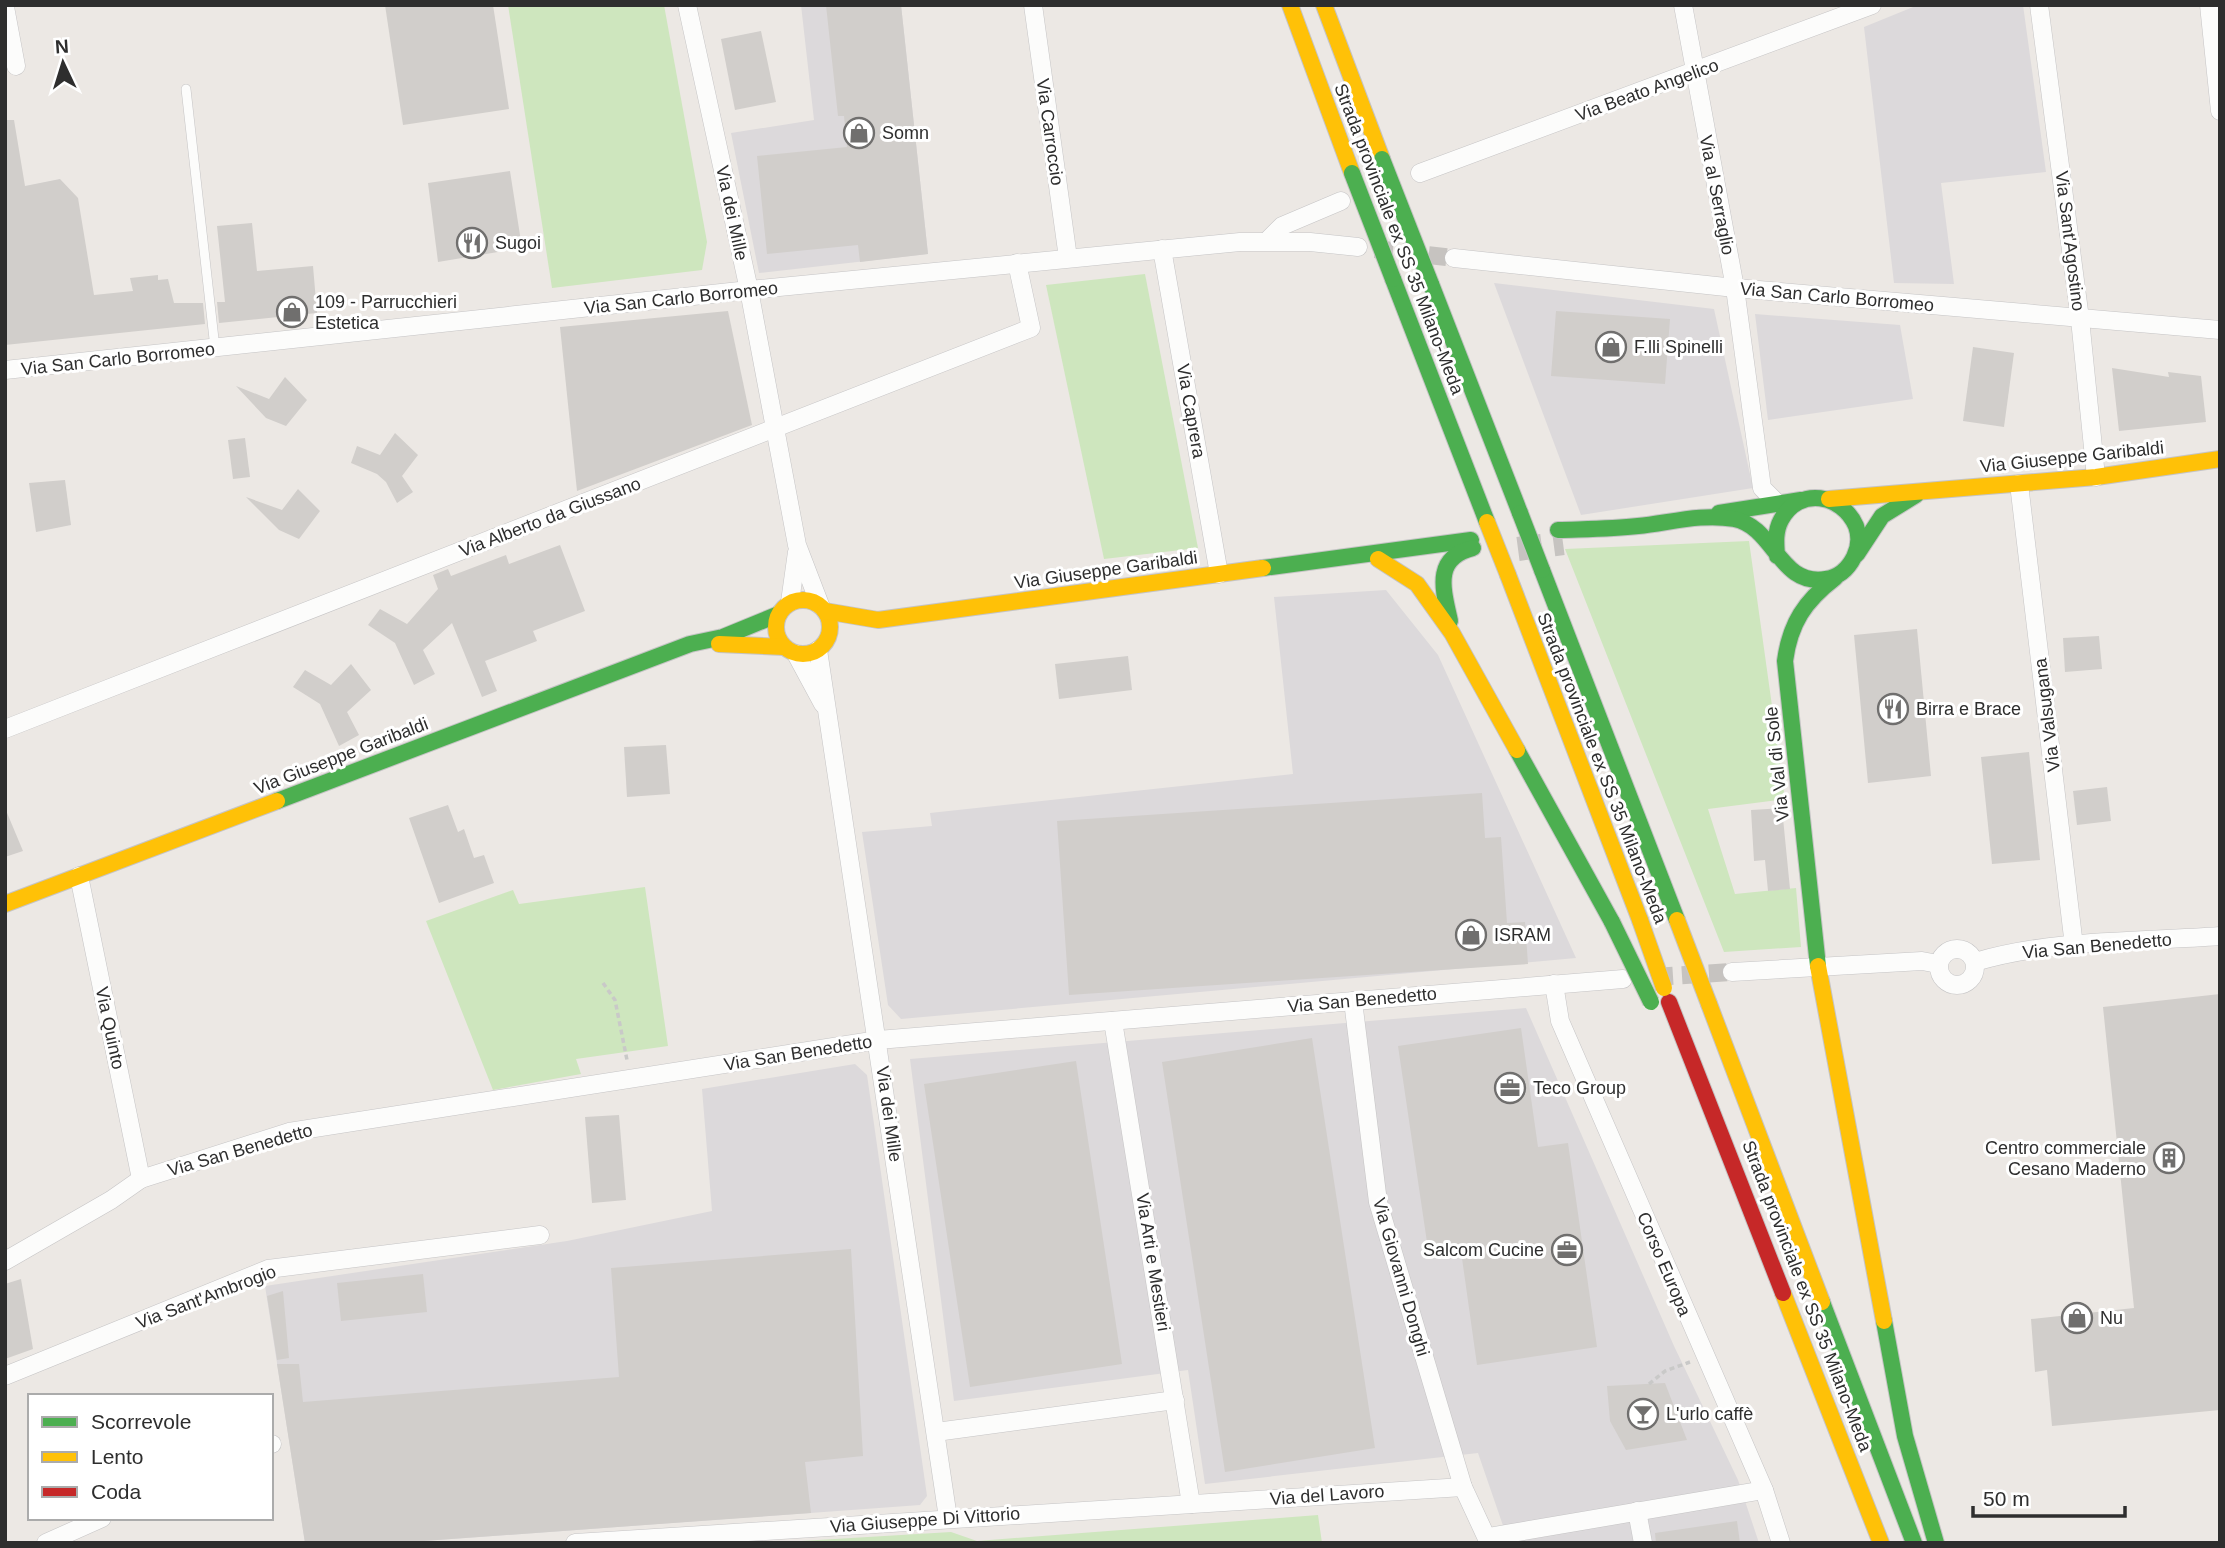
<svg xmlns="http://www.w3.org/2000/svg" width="2225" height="1548" font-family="Arial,sans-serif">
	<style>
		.industrial { fill: #dcd9db }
		.green { fill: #cee6be }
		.building { fill: #d1cecb }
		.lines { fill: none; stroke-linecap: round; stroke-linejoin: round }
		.street-tunnel { stroke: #c6c3c0; stroke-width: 18; stroke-dasharray: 18 9; stroke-linecap: butt }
		.secondary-tunnel { stroke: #c6c3c0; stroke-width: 24; stroke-dasharray: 24 12; stroke-linecap: butt }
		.lane-casing { stroke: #c5c4c5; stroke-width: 10 }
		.street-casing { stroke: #c5c4c5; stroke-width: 19 }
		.fast-casing { stroke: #c5c4c5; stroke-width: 18 }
		.slow-casing { stroke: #c5c4c5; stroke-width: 18 }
		.jam-casing { stroke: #c5c4c5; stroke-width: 18 }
		.path { stroke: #c9c9c8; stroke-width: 3.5; stroke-dasharray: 5 3.5; stroke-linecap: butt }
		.lane { stroke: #fcfcfb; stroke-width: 9 }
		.street { stroke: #fcfcfb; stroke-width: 18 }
		.fast { stroke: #4caf50; stroke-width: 16 }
		.slow { stroke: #ffc107; stroke-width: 16 }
		.jam { stroke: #c62828; stroke-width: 16 }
		.fast-bridge-casing { stroke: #c6c5c4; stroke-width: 18; stroke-linecap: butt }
		.slow-bridge-casing { stroke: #c6c5c4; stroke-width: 18; stroke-linecap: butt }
		.fast-bridge { stroke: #4caf50; stroke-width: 16 }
		.slow-bridge { stroke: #ffc107; stroke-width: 16 }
		.labels { text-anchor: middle; stroke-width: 6; stroke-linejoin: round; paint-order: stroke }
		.street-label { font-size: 18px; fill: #2e2e2e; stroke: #fff }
		.poi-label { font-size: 18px; fill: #2e2e2e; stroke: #fff; text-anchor: start }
	</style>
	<rect width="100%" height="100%" fill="#ece8e4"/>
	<g class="industrial">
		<polygon points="801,5 901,5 928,254 759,273 731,133 814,120"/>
		<polygon points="1918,5 2023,5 2046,172 1941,183 1954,284 1894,283 1864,27"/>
		<polygon points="1494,283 1714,309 1753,488 1581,515"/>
		<polygon points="1755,314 1900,325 1913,399 1768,420"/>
		<polygon points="1386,590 1438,655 1576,958 901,1019 888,1005 862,832 932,826 930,813 1293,774 1274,597"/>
		<polygon points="1526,1008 1674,1346 1738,1480 1759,1543 1509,1543 1478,1453 1205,1484 1188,1370 954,1401 910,1059"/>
		<polygon points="855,1064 867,1075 927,1496 920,1505 396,1543 305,1543 265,1286 567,1241 712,1211 702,1089"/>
	</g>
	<g class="green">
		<polygon points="508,5 664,5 707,242 702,270 552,288"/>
		<polygon points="1145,274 1198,548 1104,559 1046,285"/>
		<polygon points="1749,541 1785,799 1708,809 1735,894 1796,888 1801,947 1724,952 1565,549"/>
		<polygon points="645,887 668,1046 576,1059 581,1074 493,1090 426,921 513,890 519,904"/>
		<polygon points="1318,1515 1322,1543 768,1543 951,1532 977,1541"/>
	</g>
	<g class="building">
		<polygon points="385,5 493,5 509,109 403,125"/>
		<polygon points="826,5 901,5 928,254 860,262 858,245 767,254 757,156 847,147 844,116 838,116"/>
		<polygon points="761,31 776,102 735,110 721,39"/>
		<polygon points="5,120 14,120 25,186 60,179 78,198 94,295 133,291 130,278 158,275 158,280 168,279 174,303 203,303 205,324 5,345"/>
		<polygon points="510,171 522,248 438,262 428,183"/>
		<polygon points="252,223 257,271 313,266 317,313 219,323 217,302 225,302 217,226"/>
		<polygon points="728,311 752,425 577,491 560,327"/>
		<polygon points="1556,311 1670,319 1665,384 1551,376"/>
		<polygon points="1973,347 2014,353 2004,427 1963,421"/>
		<polygon points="2112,368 2169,377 2168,372 2201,376 2206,422 2119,431"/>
		<polygon points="285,377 307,400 286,426 266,418 236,386 269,399"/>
		<polygon points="395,433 418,455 402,476 413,492 397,503 386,482 377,474 351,463 357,446 380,455"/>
		<polygon points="245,438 250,477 233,479 228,440"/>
		<polygon points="65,480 71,525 36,532 29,483"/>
		<polygon points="298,489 320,511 299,539 279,530 246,497 282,510"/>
		<polygon points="560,545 585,611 533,631 537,641 485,661 497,691 482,697 452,623 423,650 435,674 414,685 395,643 368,625 380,609 407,624 438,589 433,575 448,569 451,576 506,555 509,564"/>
		<polygon points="1917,629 1931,776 1868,783 1854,635"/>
		<polygon points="2099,636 2102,669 2065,672 2063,638"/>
		<polygon points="1128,656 1132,690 1059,699 1055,664"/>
		<polygon points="351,664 371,690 347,712 359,735 339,746 320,704 293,687 305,670 331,685"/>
		<polygon points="666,745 670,794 627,797 624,747"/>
		<polygon points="2029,752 2040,860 1992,864 1981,757"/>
		<polygon points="2107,787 2111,821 2077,825 2073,791"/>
		<polygon points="1482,793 1485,838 1501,837 1507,923 1525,922 1528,964 1069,995 1057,821"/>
		<polygon points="448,805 458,832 464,829 474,858 484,855 494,883 439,903 409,818"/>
		<polygon points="5,808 23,851 5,857"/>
		<polygon points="1782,808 1790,889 1768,891 1765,860 1754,861 1751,810"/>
		<polygon points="2220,994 2220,1410 2052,1426 2047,1370 2035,1372 2031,1319 2134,1308 2103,1007"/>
		<polygon points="1521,1028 1538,1147 1568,1143 1597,1347 1477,1365 1460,1244 1428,1249 1398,1046"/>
		<polygon points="1312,1038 1375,1448 1225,1472 1162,1062"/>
		<polygon points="1076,1061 1122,1364 970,1387 924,1084"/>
		<polygon points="619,1115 626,1200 592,1203 585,1117"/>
		<polygon points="851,1249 863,1456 805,1462 811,1513 396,1543 305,1543 277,1364 299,1364 303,1402 619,1377 611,1268"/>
		<polygon points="423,1274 427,1312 341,1321 337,1283"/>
		<polygon points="21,1279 33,1349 5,1359 5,1284"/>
		<polygon points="283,1291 289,1358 277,1360 267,1296"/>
		<polygon points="1665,1383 1687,1440 1626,1450 1610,1421 1607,1386"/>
		<polygon points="1737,1521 1740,1543 1656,1543 1655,1533"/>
	</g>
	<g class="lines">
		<g class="street-tunnel">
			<polyline points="1375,249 1454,258"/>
			<polyline points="1655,977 1732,972"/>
		</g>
		<polyline class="secondary-tunnel" points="1518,549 1563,543"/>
		<g class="lane-casing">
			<polyline id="lane" points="186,89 215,348"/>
		</g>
		<g class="street-casing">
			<g id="street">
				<polyline points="687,5 749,290 797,545 820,605"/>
				<polyline points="1033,5 1068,258"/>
				<polyline points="1683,5 1735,288 1762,488 1777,503"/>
				<polyline points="2039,5 2080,319 2096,477"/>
				<polyline points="2209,5 2220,111"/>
				<polyline points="5,7 16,66"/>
				<polyline points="1420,173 1872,5"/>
				<polyline points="1268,240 1282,226 1341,201"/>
				<polyline points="1162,249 1219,574"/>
				<polyline points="1454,258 1735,288 2220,330"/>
				<polyline points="5,370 749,290 1240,242 1310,242 1358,247"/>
				<polyline points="2019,484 2074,946"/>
				<polyline points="790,602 797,552"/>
				<polyline points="818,650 948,1518"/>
				<polyline points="796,654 823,704"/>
				<polyline points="5,729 1031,328 1017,263"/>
				<polyline points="79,876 141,1179"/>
				<circle cx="1957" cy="967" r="18"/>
				<path d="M1975,962C2052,939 2140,942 2220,936"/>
				<polyline points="1732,972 1922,961 1938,964"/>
				<polyline points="1554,984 1560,1021 1764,1490 1781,1543"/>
				<polyline points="1353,1001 1378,1202 1463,1487 1489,1543"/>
				<polyline points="1113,1021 1191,1504"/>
				<polyline points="5,1261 111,1200 141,1179 289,1132 878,1040 1623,979"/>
				<polyline points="5,1376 268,1269 540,1235"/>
				<polyline points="936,1432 1175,1400"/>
				<polyline points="271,1444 272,1444"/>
				<polyline points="1637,1511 1643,1543"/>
				<polyline points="1488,1537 1764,1490"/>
				<polyline points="46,1543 102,1518"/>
				<polyline points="575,1543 1463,1487"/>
			</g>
		</g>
		<g class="fast-casing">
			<g id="fast">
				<polyline points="1393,279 1487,522"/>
				<polyline points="1431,284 1520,513"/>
				<polyline points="1719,513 1801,500"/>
				<path d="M1558,530C1585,529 1612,529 1638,526C1669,523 1702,513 1734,519C1775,527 1779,587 1826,579C1839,577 1848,569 1854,557C1859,547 1860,537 1856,526C1842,494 1799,486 1781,520C1775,531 1776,543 1777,556"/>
				<polyline points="1857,554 1882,516 1916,495"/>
				<polyline points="1263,568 1471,540"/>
				<polyline points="1542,570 1677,920"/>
				<path d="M1450,621C1443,589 1433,558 1473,548"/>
				<polyline points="1517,750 1612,922"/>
				<polyline points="277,801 690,644 723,637 779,614"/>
				<path d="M1818,966L1785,661C1790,623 1805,601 1835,578"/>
				<polyline points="1822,1302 1914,1543"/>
				<polyline points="1884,1321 1905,1436 1936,1543"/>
			</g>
		</g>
		<g class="slow-casing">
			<g id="slow">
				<polyline points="1290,5 1352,173"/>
				<polyline points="1324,5 1382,159"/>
				<polyline points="1829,499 2096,477 2220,459"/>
				<polyline points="1378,559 1417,584 1452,633 1517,750"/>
				<polyline points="1508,575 1640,920"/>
				<circle cx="803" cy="627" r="27"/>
				<polyline points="825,611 878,620 1263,568"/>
				<polyline points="719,644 784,647"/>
				<polyline points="5,904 277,801"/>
				<polyline points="1818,966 1884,1321"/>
				<polyline points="1709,1004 1822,1302"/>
				<polyline points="1783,1293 1881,1543"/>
			</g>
		</g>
		<g class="jam-casing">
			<polyline id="jam" points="1669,1002 1783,1293"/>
		</g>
		<g class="path">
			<polyline points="603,983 615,1000 627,1060"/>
			<polyline points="1649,1384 1665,1371 1690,1362"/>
		</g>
		<use href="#lane" class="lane"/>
		<use href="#street" class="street"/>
		<use href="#fast" class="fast"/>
		<use href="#slow" class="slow"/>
		<use href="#jam" class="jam"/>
		<g class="fast-bridge-casing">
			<g id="fast-bridge">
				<polyline points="1382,159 1431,284"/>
				<polyline points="1352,173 1393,279"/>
				<polyline points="1520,513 1542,570"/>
				<polyline points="1612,922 1651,1002"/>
			</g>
		</g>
		<g class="slow-bridge-casing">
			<g id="slow-bridge">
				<polyline points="1487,522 1508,575"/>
				<polyline points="1640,920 1664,988"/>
				<polyline points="1677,920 1709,1004"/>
			</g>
		</g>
		<use href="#fast-bridge" class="fast-bridge"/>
		<use href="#slow-bridge" class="slow-bridge"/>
	</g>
	<defs>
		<g id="shop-ring" transform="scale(1.575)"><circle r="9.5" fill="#fff" stroke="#706f6e" stroke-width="1.5"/><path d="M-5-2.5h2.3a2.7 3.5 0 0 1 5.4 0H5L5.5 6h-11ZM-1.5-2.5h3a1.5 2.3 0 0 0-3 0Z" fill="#706f6e"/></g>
		<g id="restaurant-ring" transform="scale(1.575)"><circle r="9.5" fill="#fff" stroke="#706f6e" stroke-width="1.5"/><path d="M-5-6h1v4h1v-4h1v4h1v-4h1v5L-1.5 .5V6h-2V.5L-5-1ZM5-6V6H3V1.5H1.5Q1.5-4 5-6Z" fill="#706f6e"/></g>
		<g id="office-ring" transform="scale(1.575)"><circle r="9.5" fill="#fff" stroke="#706f6e" stroke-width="1.5"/><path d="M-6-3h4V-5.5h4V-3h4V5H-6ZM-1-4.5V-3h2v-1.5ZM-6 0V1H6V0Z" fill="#706f6e"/></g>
		<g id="building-ring" transform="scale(1.575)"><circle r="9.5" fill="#fff" stroke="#706f6e" stroke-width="1.5"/><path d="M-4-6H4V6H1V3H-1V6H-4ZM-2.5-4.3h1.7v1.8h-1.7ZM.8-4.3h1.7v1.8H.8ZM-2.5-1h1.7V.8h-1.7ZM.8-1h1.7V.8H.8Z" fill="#706f6e"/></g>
		<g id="bar-ring" transform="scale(1.575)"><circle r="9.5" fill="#fff" stroke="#706f6e" stroke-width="1.5"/><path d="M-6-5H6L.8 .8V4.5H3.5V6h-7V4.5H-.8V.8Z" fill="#706f6e"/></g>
	</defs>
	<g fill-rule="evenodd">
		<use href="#shop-ring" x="859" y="133"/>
		<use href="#restaurant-ring" x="472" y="243"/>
		<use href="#shop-ring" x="292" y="312"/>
		<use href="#shop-ring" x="1611" y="347"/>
		<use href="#restaurant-ring" x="1893" y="709"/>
		<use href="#shop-ring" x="1471" y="935"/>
		<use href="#office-ring" x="1510" y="1088"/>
		<use href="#building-ring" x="2169" y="1158"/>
		<use href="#office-ring" x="1567" y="1250"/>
		<use href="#shop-ring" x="2077" y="1318"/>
		<use href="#bar-ring" x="1643" y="1414"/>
	</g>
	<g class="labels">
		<g class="street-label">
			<text transform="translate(1647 90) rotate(-20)" y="6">Via Beato Angelico</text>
			<text transform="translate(1050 132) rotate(82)" y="6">Via Carroccio</text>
			<text transform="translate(1717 195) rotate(79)" y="6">Via al Serraglio</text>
			<text transform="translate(732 213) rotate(78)" y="6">Via dei Mille</text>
			<text transform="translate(1399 239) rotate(69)" y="6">Strada provinciale ex SS 35 Milano-Meda</text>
			<text transform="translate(2070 241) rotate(83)" y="6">Via Sant'Agostino</text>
			<text transform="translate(1837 297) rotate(5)" y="6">Via San Carlo Borromeo</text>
			<text transform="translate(681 298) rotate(-6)" y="6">Via San Carlo Borromeo</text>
			<text transform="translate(118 359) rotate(-6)" y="6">Via San Carlo Borromeo</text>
			<text transform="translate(1191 411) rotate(80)" y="6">Via Caprera</text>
			<text transform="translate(2072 457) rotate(-6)" y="6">Via Giuseppe Garibaldi</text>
			<text transform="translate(550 517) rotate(-21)" y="6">Via Alberto da Giussano</text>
			<text transform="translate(1106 570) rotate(-8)" y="6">Via Giuseppe Garibaldi</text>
			<text transform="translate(2047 715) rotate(-97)" y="6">Via Valsugana</text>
			<text transform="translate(341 756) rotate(-21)" y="6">Via Giuseppe Garibaldi</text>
			<text transform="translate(1777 764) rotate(-96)" y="6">Via Val di Sole</text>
			<text transform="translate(1602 768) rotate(69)" y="6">Strada provinciale ex SS 35 Milano-Meda</text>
			<text transform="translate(2097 946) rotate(-5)" y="6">Via San Benedetto</text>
			<text transform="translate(1362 1000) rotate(-5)" y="6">Via San Benedetto</text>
			<text transform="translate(110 1028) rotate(78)" y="6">Via Quinto</text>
			<text transform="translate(798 1053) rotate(-9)" y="6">Via San Benedetto</text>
			<text transform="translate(889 1114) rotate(82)" y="6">Via dei Mille</text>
			<text transform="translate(240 1150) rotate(-16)" y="6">Via San Benedetto</text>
			<text transform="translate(1153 1262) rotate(81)" y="6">Via Arti e Mestieri</text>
			<text transform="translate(1664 1264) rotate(67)" y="6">Corso Europa</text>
			<text transform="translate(1401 1277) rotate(74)" y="6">Via Giovanni Donghi</text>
			<text transform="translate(1807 1296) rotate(69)" y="6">Strada provinciale ex SS 35 Milano-Meda</text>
			<text transform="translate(206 1297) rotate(-21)" y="6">Via Sant'Ambrogio</text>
			<text transform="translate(1327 1495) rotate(-4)" y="6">Via del Lavoro</text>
			<text transform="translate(925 1520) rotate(-4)" y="6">Via Giuseppe Di Vittorio</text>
		</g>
		<g class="poi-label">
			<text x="882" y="139">Somn</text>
			<text x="495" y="249">Sugoi</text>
			<text x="315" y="308">109 - Parrucchieri<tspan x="315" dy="21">Estetica</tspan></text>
			<text x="1634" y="353">F.lli Spinelli</text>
			<text x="1916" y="715">Birra e Brace</text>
			<text x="1494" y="941">ISRAM</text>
			<text x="1533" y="1094">Teco Group</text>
			<text x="2146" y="1154" text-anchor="end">Centro commerciale<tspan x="2146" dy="21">Cesano Maderno</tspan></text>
			<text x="1544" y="1256" text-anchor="end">Salcom Cucine</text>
			<text x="2100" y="1324">Nu</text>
			<text x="1666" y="1420">L'urlo caffè</text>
		</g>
	</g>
	<rect width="2225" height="1548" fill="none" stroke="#2e2e2e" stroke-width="14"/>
	<rect x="28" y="1394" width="245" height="126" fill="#ffffff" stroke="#ababab" stroke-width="2"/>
	<rect x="42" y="1417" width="35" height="10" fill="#4caf50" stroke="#ababab" stroke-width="2"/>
	<text x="91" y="1429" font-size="21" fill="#2e2e2e">Scorrevole</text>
	<rect x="42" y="1452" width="35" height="10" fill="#ffc107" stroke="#ababab" stroke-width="2"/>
	<text x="91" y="1464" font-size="21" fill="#2e2e2e">Lento</text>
	<rect x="42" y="1487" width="35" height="10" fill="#c62828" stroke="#ababab" stroke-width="2"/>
	<text x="91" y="1499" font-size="21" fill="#2e2e2e">Coda</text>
	<g transform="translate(63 63) rotate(356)" stroke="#ffffff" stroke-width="5" paint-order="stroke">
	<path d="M0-5L12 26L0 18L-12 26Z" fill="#2e2e2e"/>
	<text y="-10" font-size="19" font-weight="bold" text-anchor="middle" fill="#2e2e2e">N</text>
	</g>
	<path d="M1973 1506v10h152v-10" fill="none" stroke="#2e2e2e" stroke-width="3.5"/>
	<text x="1983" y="1506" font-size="21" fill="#2e2e2e" stroke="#ffffff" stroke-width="5" paint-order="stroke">50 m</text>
</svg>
